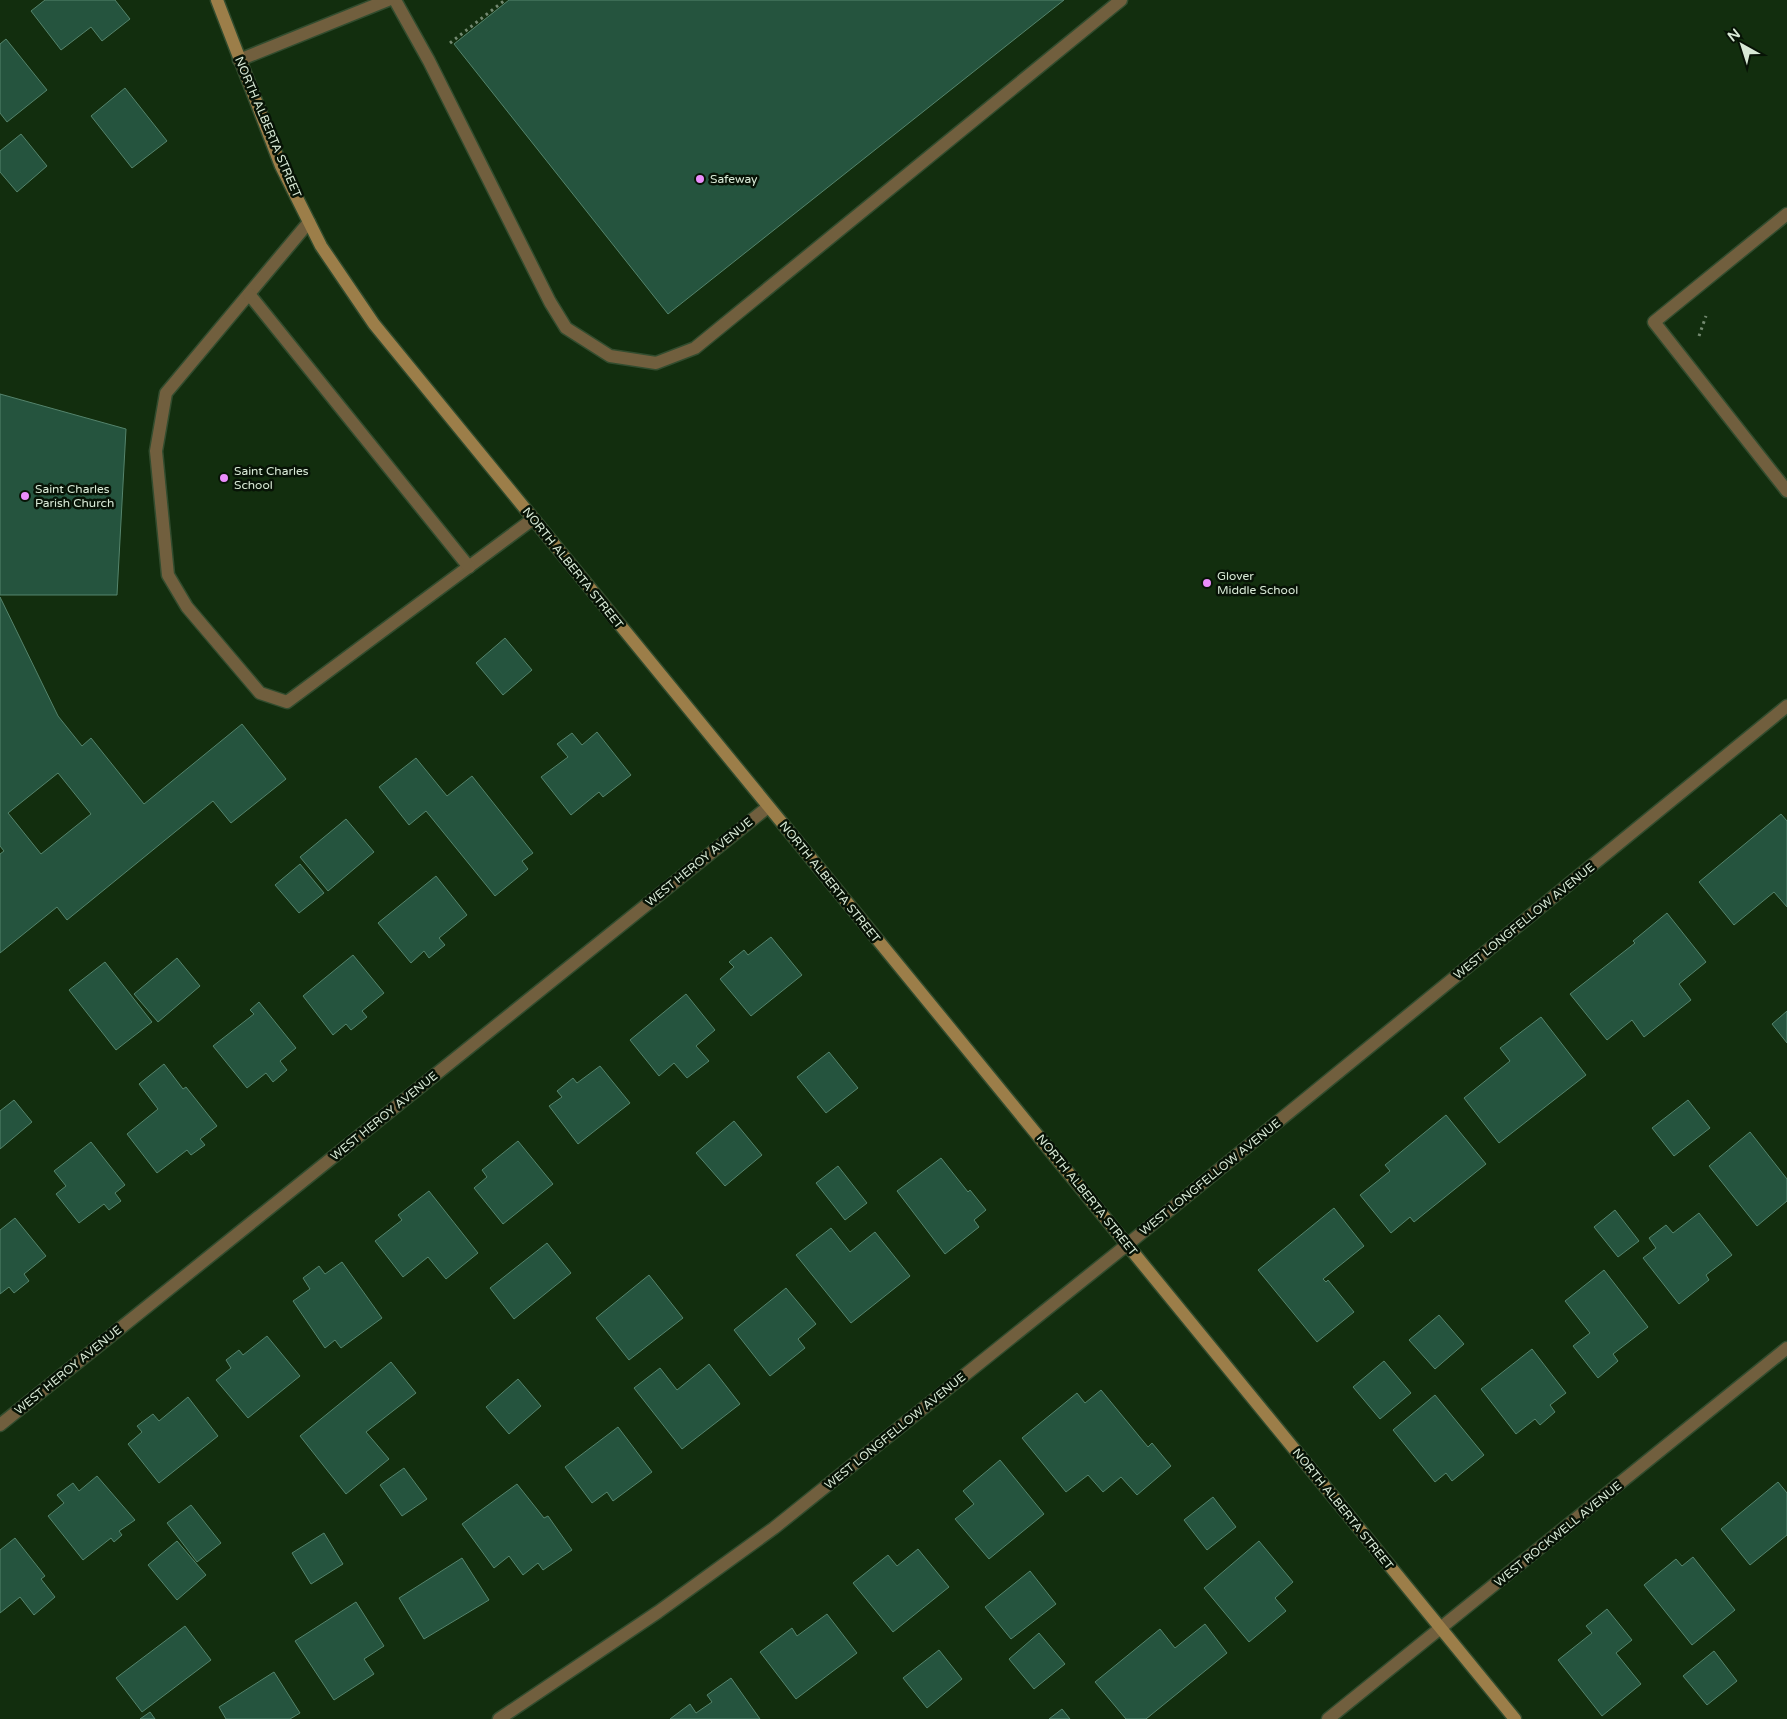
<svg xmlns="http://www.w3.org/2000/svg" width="1787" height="1719" font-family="'Varela Round',sans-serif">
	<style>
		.building { fill: #25543e; stroke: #55846c; fill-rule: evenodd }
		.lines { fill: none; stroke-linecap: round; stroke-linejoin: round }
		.lane-casing { stroke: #324c2e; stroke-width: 15 }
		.street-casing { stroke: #324c2e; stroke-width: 15 }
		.secondary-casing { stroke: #324c2e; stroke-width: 15 }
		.path { stroke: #748a71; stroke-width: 3; stroke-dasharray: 2.5 4; stroke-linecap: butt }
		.lane { stroke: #715f3e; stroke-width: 12 }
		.street { stroke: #715f3e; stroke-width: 12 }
		.secondary { stroke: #9c7e49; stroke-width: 12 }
		.poi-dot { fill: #eb8dfc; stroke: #071306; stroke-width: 2 }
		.labels { text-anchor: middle; stroke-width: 5; stroke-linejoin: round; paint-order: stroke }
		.street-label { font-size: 12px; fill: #d8e9d6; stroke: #071306 }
		.poi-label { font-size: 12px; fill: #d8e9d6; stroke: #071306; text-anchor: start }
	</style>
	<rect width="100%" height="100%" fill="#122e0e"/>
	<g class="building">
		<polygon points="45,0 115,0 130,19 102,41 91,27 61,50 31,11"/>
		<polygon points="509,0 1064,0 668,314 454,44"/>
		<polygon points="6,39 47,90 7,122 0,113 0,44"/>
		<polygon points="125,88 167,141 132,168 91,116"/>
		<polygon points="21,134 47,166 17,192 0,172 0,151"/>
		<polygon points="0,394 126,429 117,595 0,595"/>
		<path d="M0,597L58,716L82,746L91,738L144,804L242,724L286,779L231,823L213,801L67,920L57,907L0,953V854L4,851L0,846ZM58,773L91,814L41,854L8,813Z"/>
		<polygon points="505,638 532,670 503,695 476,663"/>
		<polygon points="597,732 631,775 603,797 599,792 571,815 541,777 568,757 557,744 572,733 582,745"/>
		<polygon points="416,758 447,796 472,776 533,853 522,861 528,869 495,896 426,811 409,825 379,787"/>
		<polygon points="1781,814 1787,821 1787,907 1774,892 1734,925 1699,882"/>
		<polygon points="346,819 374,852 328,891 300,857"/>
		<polygon points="300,864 324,893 299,913 275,885"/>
		<polygon points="436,876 467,915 439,938 445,945 429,958 424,951 411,963 378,923"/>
		<polygon points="1667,913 1706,962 1679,984 1691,1000 1644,1037 1632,1020 1607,1040 1570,994 1635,943 1633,941"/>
		<polygon points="771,937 802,975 751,1016 720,979 734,967 729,962 744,950 748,955"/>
		<polygon points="353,955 384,993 362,1011 367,1017 351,1030 346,1024 333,1035 303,996"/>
		<polygon points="177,958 200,986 158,1022 134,994"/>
		<polygon points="105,962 152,1022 116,1050 69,990"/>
		<polygon points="686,994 715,1030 696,1046 709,1061 687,1078 674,1063 659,1076 630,1040"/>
		<polygon points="259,1002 296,1048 280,1061 287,1070 273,1082 266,1073 247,1088 213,1046 254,1014 250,1010"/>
		<polygon points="1787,1011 1787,1043 1772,1024"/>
		<polygon points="1541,1017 1586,1075 1499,1143 1464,1098 1510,1061 1500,1048"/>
		<polygon points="829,1052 858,1088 826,1113 797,1077"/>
		<polygon points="164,1064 183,1089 186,1087 217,1126 200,1139 205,1145 191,1155 187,1150 157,1173 127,1134 158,1109 139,1084"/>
		<polygon points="600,1066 630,1103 578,1144 549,1106 562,1097 557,1091 573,1078 577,1083"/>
		<polygon points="14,1100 32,1122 0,1149 0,1111"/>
		<polygon points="1688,1100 1710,1128 1674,1156 1652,1128"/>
		<polygon points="1446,1115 1486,1164 1414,1222 1410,1217 1391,1233 1360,1195 1390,1171 1385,1165"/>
		<polygon points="734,1121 762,1155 725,1186 696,1153"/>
		<polygon points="1750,1132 1787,1179 1787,1201 1757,1226 1709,1166"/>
		<polygon points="518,1141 553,1184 503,1224 474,1188 487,1177 482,1170"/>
		<polygon points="91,1142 125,1185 115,1193 121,1201 109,1210 104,1204 79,1223 56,1194 66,1186 54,1171"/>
		<polygon points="941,1158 968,1192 970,1190 986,1210 974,1220 979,1227 945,1254 897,1191"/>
		<polygon points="838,1166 867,1203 845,1220 816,1183"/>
		<polygon points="429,1191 478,1253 446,1279 428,1257 403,1277 375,1241 402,1220 398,1215"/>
		<polygon points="1334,1208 1364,1246 1323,1279 1326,1282 1328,1280 1354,1312 1317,1342 1258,1270"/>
		<polygon points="1615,1210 1639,1241 1618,1257 1594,1227"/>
		<polygon points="1699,1213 1732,1255 1706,1275 1709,1280 1679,1304 1643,1258 1656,1248 1649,1238 1666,1225 1673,1233"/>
		<polygon points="15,1218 46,1256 24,1274 29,1281 14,1293 9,1287 0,1294 0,1230"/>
		<polygon points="831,1228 850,1252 875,1232 910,1276 851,1323 796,1255"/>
		<polygon points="547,1243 571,1273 514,1319 490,1288"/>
		<polygon points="342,1262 382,1318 341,1348 335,1340 325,1348 293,1301 310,1289 303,1278 319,1266 325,1274"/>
		<polygon points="1604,1270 1648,1327 1613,1354 1618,1361 1598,1378 1573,1346 1590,1333 1565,1301"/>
		<polygon points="649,1275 683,1318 629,1360 596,1318"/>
		<polygon points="786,1288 816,1324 798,1339 805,1348 770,1376 734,1330"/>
		<polygon points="1439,1315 1464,1344 1435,1369 1409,1340"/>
		<polygon points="267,1336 300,1376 248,1418 216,1380 231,1368 226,1360 239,1350 243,1355"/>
		<polygon points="1532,1349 1566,1393 1550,1405 1555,1412 1540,1425 1535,1419 1516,1434 1481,1389"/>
		<polygon points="1384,1361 1411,1393 1380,1419 1353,1387"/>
		<polygon points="391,1362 416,1393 366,1432 389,1459 346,1494 300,1436"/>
		<polygon points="709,1364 740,1404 682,1449 634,1388 660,1368 677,1390"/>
		<polygon points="518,1379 541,1406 509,1434 486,1407"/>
		<polygon points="1101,1390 1148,1447 1152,1443 1171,1466 1137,1495 1121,1477 1103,1492 1088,1475 1066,1492 1022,1438 1077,1393 1085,1403"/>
		<polygon points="1435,1395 1484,1455 1452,1481 1446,1473 1435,1482 1393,1430"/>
		<polygon points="188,1397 218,1436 159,1483 128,1444 142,1432 137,1426 153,1414 159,1421"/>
		<polygon points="618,1427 652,1472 613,1501 607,1492 592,1503 565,1467"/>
		<polygon points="1000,1460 1044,1514 989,1559 955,1519 974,1504 963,1491"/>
		<polygon points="404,1468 427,1499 402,1516 380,1485"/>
		<polygon points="97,1476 135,1520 119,1531 122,1535 114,1542 111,1538 83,1560 48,1516 64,1503 57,1495 73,1483 79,1491"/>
		<polygon points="1778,1482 1787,1493 1787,1535 1750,1565 1721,1529"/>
		<polygon points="517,1484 544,1518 548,1516 572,1550 543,1570 538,1563 523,1575 509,1556 494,1568 462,1524"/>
		<polygon points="1213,1497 1236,1527 1207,1550 1184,1520"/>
		<polygon points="191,1505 221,1543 197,1562 167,1523"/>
		<polygon points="324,1533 343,1564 311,1584 292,1553"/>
		<polygon points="15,1538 45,1576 41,1579 55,1597 34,1615 20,1597 0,1613 0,1550"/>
		<polygon points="177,1541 206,1575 177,1600 148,1565"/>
		<polygon points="1259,1541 1293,1582 1275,1598 1286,1611 1249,1642 1204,1588"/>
		<polygon points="918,1549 949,1587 893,1632 853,1583 888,1555 897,1566"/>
		<polygon points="1693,1557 1735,1610 1692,1645 1644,1585 1676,1559 1682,1566"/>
		<polygon points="462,1558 489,1600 424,1639 399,1598"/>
		<polygon points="1030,1571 1056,1604 1011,1639 985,1607"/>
		<polygon points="356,1602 384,1646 364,1659 374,1674 334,1700 295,1641"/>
		<polygon points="1607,1609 1632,1640 1616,1653 1641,1684 1602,1716 1558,1660 1592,1633 1586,1626"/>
		<polygon points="827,1614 857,1653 796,1699 760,1652 792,1628 797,1636"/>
		<polygon points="1205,1624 1227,1653 1146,1719 1126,1719 1095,1682 1160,1629 1175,1648"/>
		<polygon points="185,1626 211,1660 142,1712 116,1678"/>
		<polygon points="1039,1633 1065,1664 1034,1689 1009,1659"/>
		<polygon points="939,1650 962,1679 927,1708 903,1678"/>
		<polygon points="1714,1651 1737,1681 1707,1705 1683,1676"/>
		<polygon points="274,1672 300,1713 290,1719 226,1719 219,1707"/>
		<polygon points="731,1678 760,1719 670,1719 690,1704 696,1713 712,1702 707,1695"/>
		<polygon points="1062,1709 1070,1719 1049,1719"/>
		<polygon points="150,1712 155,1719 140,1719"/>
	</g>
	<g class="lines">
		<g class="lane-casing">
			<g id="lane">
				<polyline points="395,0 429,61 550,302 566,328 610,356 656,363 695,348 1121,0"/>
				<polyline points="239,60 388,0"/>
				<polyline points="1787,214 1654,322 1787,491"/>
				<polyline points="309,222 166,393 156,451 168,575 187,607 260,693 287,702 533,519"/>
				<polyline points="249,294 469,567"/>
			</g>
		</g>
		<g class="street-casing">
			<g id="street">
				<polyline points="0,1425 768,807"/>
				<polyline points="499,1719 658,1612 774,1528 1128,1244 1787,706"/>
				<polyline points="1328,1719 1787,1348"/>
			</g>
		</g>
		<g class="secondary-casing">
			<polyline id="secondary" points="217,0 281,166 321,246 374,324 1515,1719"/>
		</g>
		<g class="path">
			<polyline points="450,43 505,0"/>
			<polyline points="1699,336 1706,316"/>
		</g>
		<use href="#lane" class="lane"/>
		<use href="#street" class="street"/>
		<use href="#secondary" class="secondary"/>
	</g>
	<g class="poi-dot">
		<circle cx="700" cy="179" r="5"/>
		<circle cx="224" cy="478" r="5"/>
		<circle cx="25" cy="496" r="5"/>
		<circle cx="1207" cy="583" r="5"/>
	</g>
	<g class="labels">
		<g class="street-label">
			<text transform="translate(268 127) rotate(67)" y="4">NORTH ALBERTA STREET</text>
			<text transform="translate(573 568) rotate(51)" y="4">NORTH ALBERTA STREET</text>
			<text transform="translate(699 862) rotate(-39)" y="4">WEST HEROY AVENUE</text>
			<text transform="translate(830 882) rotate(51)" y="4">NORTH ALBERTA STREET</text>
			<text transform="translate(1524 921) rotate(-39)" y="4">WEST LONGFELLOW AVENUE</text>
			<text transform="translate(384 1116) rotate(-39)" y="4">WEST HEROY AVENUE</text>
			<text transform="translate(1210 1177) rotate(-39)" y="4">WEST LONGFELLOW AVENUE</text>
			<text transform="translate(1087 1195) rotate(51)" y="4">NORTH ALBERTA STREET</text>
			<text transform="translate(68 1370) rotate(-39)" y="4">WEST HEROY AVENUE</text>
			<text transform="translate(895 1431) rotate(-39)" y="4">WEST LONGFELLOW AVENUE</text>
			<text transform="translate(1343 1509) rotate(51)" y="4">NORTH ALBERTA STREET</text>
			<text transform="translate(1558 1534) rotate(-39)" y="4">WEST ROCKWELL AVENUE</text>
		</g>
		<g class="poi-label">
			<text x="710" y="183">Safeway</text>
			<text x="234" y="475">Saint Charles<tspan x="234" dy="14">School</tspan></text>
			<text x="35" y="493">Saint Charles<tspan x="35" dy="14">Parish Church</tspan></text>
			<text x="1217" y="580">Glover<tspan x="1217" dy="14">Middle School</tspan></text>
		</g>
	</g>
	<g transform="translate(1742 45) rotate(321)" stroke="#071306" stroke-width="4" paint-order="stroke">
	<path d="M0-4L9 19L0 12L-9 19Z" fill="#d8e9d6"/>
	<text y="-8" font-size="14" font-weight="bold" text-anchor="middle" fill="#d8e9d6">N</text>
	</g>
</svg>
